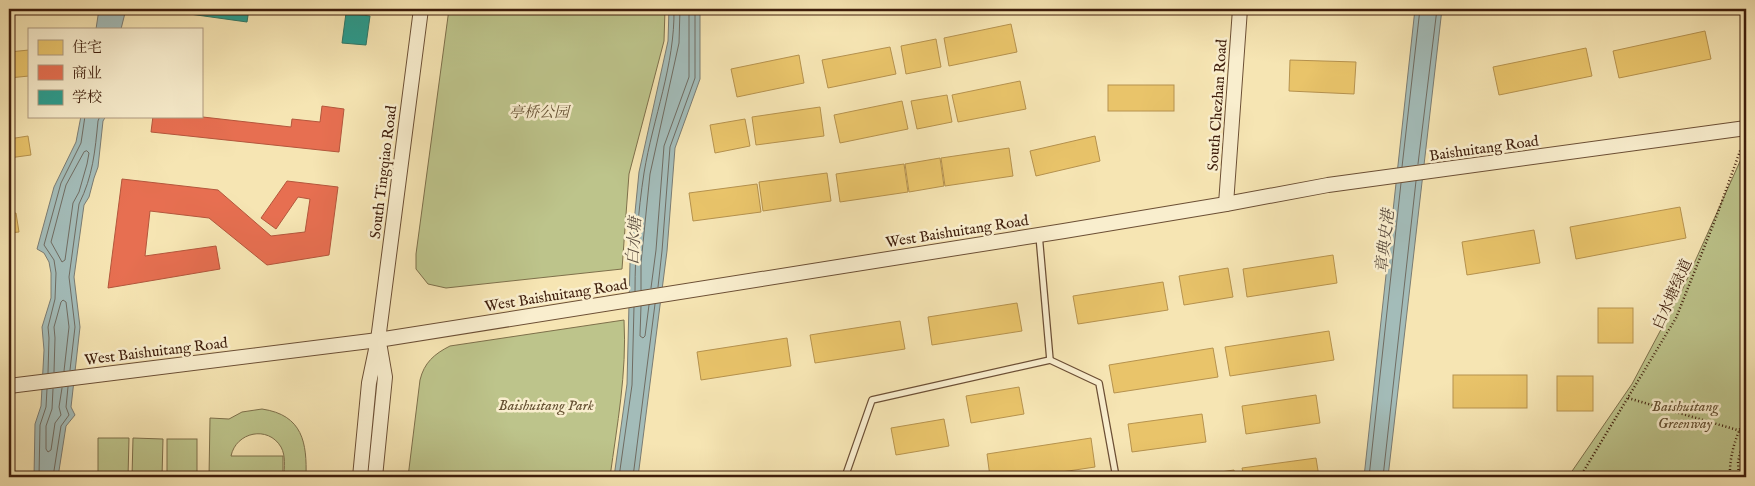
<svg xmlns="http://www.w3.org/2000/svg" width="1755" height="486" font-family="'IM FELL English','Noto Serif SC',serif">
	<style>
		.green { fill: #bdc48b; stroke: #7e704b }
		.water { fill: #a3bcb9; stroke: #7b7c73 }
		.homes { fill: #e9c46a; stroke: #b6924e }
		.shops { fill: #e76f51; stroke: #b4563c }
		.schools { fill: #2a9d8f; stroke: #307767 }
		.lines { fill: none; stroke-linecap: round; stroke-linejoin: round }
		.shore { stroke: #706c62; stroke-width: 1 }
		.service-casing { stroke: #6c4f35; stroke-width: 8 }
		.tertiary-casing { stroke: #6c4f35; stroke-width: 16 }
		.path { stroke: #3e1d0b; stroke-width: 2.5; stroke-dasharray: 1 2.5; stroke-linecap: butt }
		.service { stroke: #f9eece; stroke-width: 5.5 }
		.tertiary { stroke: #f9eece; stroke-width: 14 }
		.labels { text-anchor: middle; stroke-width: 5; stroke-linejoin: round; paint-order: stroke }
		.street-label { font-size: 15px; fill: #3e1d0b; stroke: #f9eece }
		.park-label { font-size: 15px; font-style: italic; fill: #644f31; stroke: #f9eece }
		.water-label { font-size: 16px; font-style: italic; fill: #5c4d3f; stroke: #f9eece }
	</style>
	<rect width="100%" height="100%" fill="#f6e5b3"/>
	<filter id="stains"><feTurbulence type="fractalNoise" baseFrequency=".004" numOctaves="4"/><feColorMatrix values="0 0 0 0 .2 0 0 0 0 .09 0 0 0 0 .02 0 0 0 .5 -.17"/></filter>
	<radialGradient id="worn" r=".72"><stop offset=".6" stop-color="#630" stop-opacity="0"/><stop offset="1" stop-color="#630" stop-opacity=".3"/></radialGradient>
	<g class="green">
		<polygon points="449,9 665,9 664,41 629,174 622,269 446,288 428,284 416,269 416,254"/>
		<polygon points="1746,148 1746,477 1568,477 1632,384 1683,288"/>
		<path d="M624,320C627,373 617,425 610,477H408L420,380C424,363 434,354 450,346Z"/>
		<path d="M262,409C303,415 307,443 306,477H284C284,467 286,456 281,447C268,425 236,432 231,456H283V477H209L210,418L229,419L242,412Z"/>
		<polygon points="98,438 129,438 128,477 98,477"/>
		<polygon points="133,438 163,439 162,477 132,477"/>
		<rect x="167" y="439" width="30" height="38"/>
	</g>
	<g class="water">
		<polygon points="99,9 126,9 121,29 96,29"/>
		<polygon points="669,9 700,9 700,79 675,148 667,251 638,477 614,477 627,384 630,263 639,172 668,41"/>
		<polygon points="1415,9 1442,9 1388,477 1364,477"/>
		<polygon points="81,116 106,116 103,121 98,167 94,178 89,197 84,205 74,277 80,327 71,407 75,415 66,426 58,477 34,477 35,424 41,406 44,350 42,327 51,298 51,273 49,262 44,253 37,249 54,187 76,142"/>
	</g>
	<g class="homes">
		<polygon points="1011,24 1017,52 949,66 944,38"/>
		<polygon points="1705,31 1711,59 1619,78 1613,51"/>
		<polygon points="936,39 941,67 906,74 901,46"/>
		<polygon points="890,47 896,74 828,88 822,60"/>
		<polygon points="1586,48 1592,76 1499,95 1493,67"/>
		<polygon points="29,50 29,76 9,78 9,52"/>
		<polygon points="799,55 804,83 737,97 731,69"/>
		<polygon points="1290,60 1356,62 1354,94 1289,91"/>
		<polygon points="1020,81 1026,109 958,122 952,95"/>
		<rect x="1108" y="85" width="66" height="26"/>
		<polygon points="947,95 952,122 917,129 911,101"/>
		<polygon points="902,101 908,129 840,143 834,115"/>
		<polygon points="820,107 824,136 756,145 752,117"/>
		<polygon points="745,119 750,146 715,153 710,125"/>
		<polygon points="28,136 31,155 9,158 9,139"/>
		<polygon points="1095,136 1100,161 1036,176 1030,151"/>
		<polygon points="1009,148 1013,176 945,186 941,158"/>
		<polygon points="940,158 944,186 909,192 905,164"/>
		<polygon points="904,164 908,192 840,202 836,174"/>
		<polygon points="827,173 831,201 763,211 759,182"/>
		<polygon points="757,184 761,212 693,221 689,193"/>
		<polygon points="1680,207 1686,238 1576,259 1570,227"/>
		<polygon points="16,213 19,232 9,233 9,214"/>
		<polygon points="1534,230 1540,263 1467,275 1462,242"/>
		<polygon points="1333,255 1337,283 1247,297 1243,269"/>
		<polygon points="1228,268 1233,297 1184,305 1179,276"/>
		<polygon points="1163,282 1168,310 1078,324 1073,296"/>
		<polygon points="1017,303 1022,331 932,345 928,317"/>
		<rect x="1598" y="308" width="35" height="35"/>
		<polygon points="900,321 905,349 815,363 810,335"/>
		<polygon points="1329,331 1334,360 1230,376 1225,347"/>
		<polygon points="787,338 791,366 701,380 697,352"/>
		<polygon points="1213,348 1218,377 1114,393 1109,365"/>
		<rect x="1453" y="375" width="74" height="33"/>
		<rect x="1557" y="376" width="36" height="35"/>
		<polygon points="1019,387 1024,414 971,423 966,396"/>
		<polygon points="1316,395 1320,423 1246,434 1242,406"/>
		<polygon points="1202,414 1206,442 1132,452 1128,424"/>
		<polygon points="944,419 949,446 896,455 891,428"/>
		<polygon points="1091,438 1095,467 1028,477 990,477 987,454"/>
		<polygon points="1316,458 1319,477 1244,477 1242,468"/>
		<polygon points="1234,470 1235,477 1187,477"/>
		<polygon points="804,473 805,477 780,477"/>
		<rect x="1444" y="476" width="74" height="1"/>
	</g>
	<g class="shops">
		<polygon points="322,106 344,109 339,152 151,132 153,116 194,116 291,127 292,119 320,122"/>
		<polygon points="122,179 218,190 271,236 305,232 310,199 298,197 276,229 261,218 287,181 338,187 329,255 267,265 209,218 150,211 145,256 216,246 220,269 108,288"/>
	</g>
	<g class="schools">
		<polygon points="169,9 249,9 247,22 168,11"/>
		<polygon points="346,13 370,16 366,45 342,43"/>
	</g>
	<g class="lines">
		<g class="shore">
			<polygon points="87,151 89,153 87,164 79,192 73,203 65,260 62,262 51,242 66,185 84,152"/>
			<polyline points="1418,164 1437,9"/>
			<polyline points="1402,167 1420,9"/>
			<polyline points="658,287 662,251 670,147 695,78 695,9"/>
			<polyline points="651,288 656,250 664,146 689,77 689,9"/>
			<polyline points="641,290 641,263 650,174 679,43 680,9"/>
			<path d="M635,291C635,252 638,212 644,173C653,118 675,65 674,9"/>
			<polyline points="641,306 640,336 643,338 645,336 649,305"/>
			<path d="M70,370L75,327L69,277L79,204C93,176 95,151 98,121L100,116"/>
			<polyline points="54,372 55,338 54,327 61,302 63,300 66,302 69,327 64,371"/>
			<polyline points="48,373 49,338 48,327 55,299 56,273 54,260 44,245 61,183 81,143 85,116"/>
			<polyline points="53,389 52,409 46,426 46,449 48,452 51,450 55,423 61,415 59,407 62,388"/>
			<polyline points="39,477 40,425 46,407 47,389"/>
			<polyline points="53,477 61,426 69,415 66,407 68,387"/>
			<polyline points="619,477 632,385 634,307"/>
			<polyline points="633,477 655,304"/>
			<polyline points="1369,477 1401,183"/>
			<polyline points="1383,477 1416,181"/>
		</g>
		<g class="service-casing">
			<g id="service">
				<polyline points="1039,235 1050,360"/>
				<polyline points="845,477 872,400 1050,360 1099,383 1116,477"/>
			</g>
		</g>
		<g class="tertiary-casing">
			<g id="tertiary">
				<polyline points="1226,204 1240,9"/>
				<polyline points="9,386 378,340 1064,231 1226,204 1328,185 1746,128"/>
				<polyline points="360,477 369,383 378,340 421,9"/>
				<polyline points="375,477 385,377 380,348"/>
			</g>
		</g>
		<g class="path">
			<polyline points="1628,398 1744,432"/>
			<polyline points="1580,477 1676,318 1717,215 1744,140"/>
			<path d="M1730,477C1729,456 1736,435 1746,417"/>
			<polyline points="1739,477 1738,462 1746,429"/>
		</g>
		<use href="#service" class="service"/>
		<use href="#tertiary" class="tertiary"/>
	</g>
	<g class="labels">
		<g class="street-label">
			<text transform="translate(1217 105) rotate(-86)" y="5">South Chezhan Road</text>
			<text transform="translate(1484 148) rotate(-8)" y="5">Baishuitang Road</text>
			<text transform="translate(383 172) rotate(-83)" y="5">South Tingqiao Road</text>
			<text transform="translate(957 231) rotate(-9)" y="5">West Baishuitang Road</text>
			<text transform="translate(1672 294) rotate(-66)" y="5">白水塘绿道</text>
			<text transform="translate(556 295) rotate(-9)" y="5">West Baishuitang Road</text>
			<text transform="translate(156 351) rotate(-7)" y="5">West Baishuitang Road</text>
		</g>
		<g class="park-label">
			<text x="539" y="117">亭桥公园</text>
			<text x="546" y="410">Baishuitang Park</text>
			<text x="1685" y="411">Baishuitang<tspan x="1685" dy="17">Greenway</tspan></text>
		</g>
		<g class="water-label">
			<text transform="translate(633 241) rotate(-86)" y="6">白水塘</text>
			<text transform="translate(1384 241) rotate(-84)" y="6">章典史港</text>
		</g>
	</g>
	<rect width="1755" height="486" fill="none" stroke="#f6e5b3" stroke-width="30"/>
	<rect x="10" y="10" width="1735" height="466" fill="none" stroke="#3e1d0b" stroke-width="2.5"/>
	<rect x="15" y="15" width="1725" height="456" fill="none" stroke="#3e1d0b"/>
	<rect x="28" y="28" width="175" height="90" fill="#f9eece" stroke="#ae9a80"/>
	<rect x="38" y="40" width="25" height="15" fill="#e9c46a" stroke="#ae9a80"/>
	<text x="72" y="52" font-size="15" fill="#3e1d0b">住宅</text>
	<rect x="38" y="65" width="25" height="15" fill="#e76f51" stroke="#ae9a80"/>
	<text x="72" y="78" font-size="15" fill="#3e1d0b">商业</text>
	<rect x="38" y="90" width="25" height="15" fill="#2a9d8f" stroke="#ae9a80"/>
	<text x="72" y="102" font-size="15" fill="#3e1d0b">学校</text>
	<rect width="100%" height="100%" filter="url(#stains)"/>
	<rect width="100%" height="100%" fill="url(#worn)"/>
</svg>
